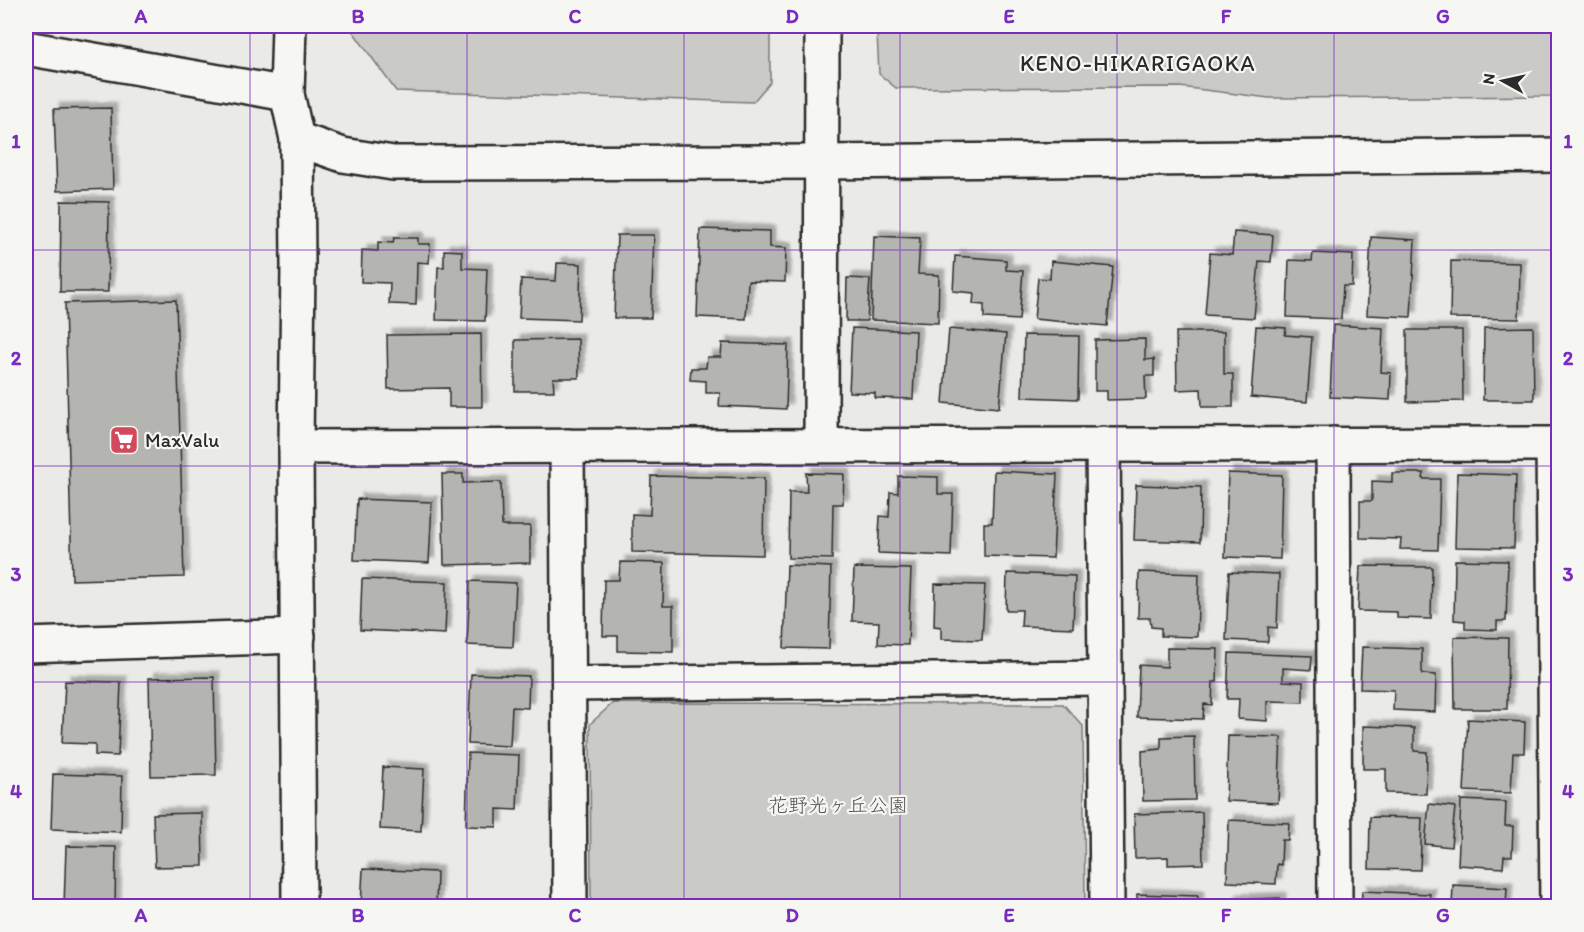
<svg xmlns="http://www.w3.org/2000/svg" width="1584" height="932" font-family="Itim,'Klee One',sans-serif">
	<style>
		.green { fill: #cacac7; stroke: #7a7a79; stroke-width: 1.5 }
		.building { fill: #b4b4b1; stroke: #2b2b2b; stroke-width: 1.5; filter: url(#shadow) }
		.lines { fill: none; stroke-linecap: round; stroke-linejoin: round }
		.street-casing { stroke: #2b2b2b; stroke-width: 38 }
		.secondary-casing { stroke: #2b2b2b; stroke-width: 38 }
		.street { stroke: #f6f6f2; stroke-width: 33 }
		.secondary { stroke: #f6f6f2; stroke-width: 33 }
		.grid { fill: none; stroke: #7b2cbf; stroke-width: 1.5; stroke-opacity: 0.55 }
		.labels { text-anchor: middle; stroke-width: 4.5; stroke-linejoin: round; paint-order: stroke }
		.poi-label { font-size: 20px; fill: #2b2b2b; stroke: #f6f6f2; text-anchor: start }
		.park-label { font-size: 20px; fill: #535352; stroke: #f6f6f2 }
		.quarter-label { font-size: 22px; letter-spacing: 1.5px; fill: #2b2b2b; stroke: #f6f6f2 }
		.neatline { fill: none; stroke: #7b2cbf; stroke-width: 2 }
		.grid-label { font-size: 20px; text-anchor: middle; font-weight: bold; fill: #7b2cbf }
	</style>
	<defs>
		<filter id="shadow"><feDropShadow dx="5.5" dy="-5.5" stdDeviation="1.5" flood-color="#0004"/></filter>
	</defs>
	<rect width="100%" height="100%" fill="#eaeae6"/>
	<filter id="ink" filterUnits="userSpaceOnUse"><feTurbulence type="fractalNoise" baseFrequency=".0167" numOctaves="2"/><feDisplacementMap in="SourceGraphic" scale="12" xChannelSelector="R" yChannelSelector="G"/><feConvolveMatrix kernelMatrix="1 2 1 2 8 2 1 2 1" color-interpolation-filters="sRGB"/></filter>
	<g filter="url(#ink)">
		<g class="green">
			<polygon points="349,26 770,26 770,82 753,102 396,91"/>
			<polygon points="884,26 1558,26 1558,96 1269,98 1180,87 896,88 879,74 877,33"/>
			<polygon points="613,703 1063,704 1083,726 1085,906 591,906 590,724"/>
		</g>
		<g class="building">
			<polygon points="111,108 113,189 57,191 54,109"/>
			<polygon points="61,201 109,202 108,292 60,292"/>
			<polygon points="700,229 770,231 770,247 786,248 785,282 748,281 746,319 697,317"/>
			<polygon points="1234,232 1273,235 1271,262 1259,261 1254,318 1205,315 1210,253 1232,255"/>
			<polygon points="617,235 654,235 651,318 614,318"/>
			<polygon points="874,236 920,238 918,274 939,275 938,323 871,320"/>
			<polygon points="1371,237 1415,240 1411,317 1367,315"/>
			<polygon points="394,238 418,238 418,244 430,244 429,263 417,262 416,305 389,304 390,283 361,282 362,250 378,251 378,242 393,243"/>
			<polygon points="444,250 462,251 462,268 487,269 485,321 436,320 438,267 444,267"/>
			<polygon points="1313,253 1353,255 1352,286 1343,286 1341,319 1287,317 1289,260 1312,261"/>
			<polygon points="955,256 1006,260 1006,270 1023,271 1019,320 984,318 984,305 973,304 974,293 953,291"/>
			<polygon points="1051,261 1113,267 1107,326 1034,319 1038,278 1050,279"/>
			<polygon points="1451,261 1520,263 1519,319 1450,318"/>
			<polygon points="557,263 581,264 579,320 519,318 521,279 556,281"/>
			<polygon points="847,278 870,279 867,321 846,321"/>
			<polygon points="176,300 184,577 72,580 65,303"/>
			<polygon points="1333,325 1383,328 1381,372 1391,373 1390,400 1330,397"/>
			<polygon points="1256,326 1286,328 1285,335 1312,337 1307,402 1251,397"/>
			<polygon points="1533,327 1534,400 1483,400 1484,328"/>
			<polygon points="852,328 916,331 913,399 875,398 875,393 849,392"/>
			<polygon points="949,329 1006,334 999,408 943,403"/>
			<polygon points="1407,330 1462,330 1463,401 1407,402"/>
			<polygon points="1176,332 1224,332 1224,374 1233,374 1233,407 1202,407 1201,389 1177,390"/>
			<polygon points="481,334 482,407 449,407 449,388 388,389 387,335"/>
			<polygon points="1024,335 1079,336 1078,399 1022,397"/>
			<polygon points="578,339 579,378 553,378 554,391 515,391 515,340"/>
			<polygon points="1145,339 1145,360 1154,359 1154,376 1145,376 1146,399 1107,400 1107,391 1095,391 1095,340"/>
			<polygon points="722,343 788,345 786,409 719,406 720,393 706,393 706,381 690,380 691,368 706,368 707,357 721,357"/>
			<polygon points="994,471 1057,474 1053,558 984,556 984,523 992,523"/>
			<polygon points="806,473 844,474 843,504 833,504 832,559 788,558 789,492 807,492"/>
			<polygon points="1228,473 1282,475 1280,559 1225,557"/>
			<polygon points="1392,473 1424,473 1423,479 1440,479 1438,550 1400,549 1401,539 1360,538 1360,501 1372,501 1372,481 1392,482"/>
			<polygon points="1457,473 1516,475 1514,548 1455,547"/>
			<polygon points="442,474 463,474 463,483 501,482 502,526 530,526 530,563 444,565"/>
			<polygon points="651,476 764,478 763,555 632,552 632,514 650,515"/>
			<polygon points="898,476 938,477 938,494 953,494 951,556 878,553 880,516 889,517 890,492 898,493"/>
			<polygon points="1136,485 1201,487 1200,542 1134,540"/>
			<polygon points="357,499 432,502 429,563 354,560"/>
			<polygon points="1455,560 1508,561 1506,621 1497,621 1497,630 1465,629 1465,621 1454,620"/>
			<polygon points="620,562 664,563 663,606 673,606 673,652 618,651 618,636 603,636 604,580 619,580"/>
			<polygon points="787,565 831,567 829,649 784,648"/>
			<polygon points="1360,566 1432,567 1431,619 1397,618 1397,612 1358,611"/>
			<polygon points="854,568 911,569 908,645 878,644 879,622 852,621"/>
			<polygon points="1139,572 1199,574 1197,637 1161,636 1161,628 1151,627 1150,618 1138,618"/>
			<polygon points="1229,572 1279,574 1277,628 1268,627 1268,642 1226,640"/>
			<polygon points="1007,573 1075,576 1073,628 1021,626 1022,610 1006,610"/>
			<polygon points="362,579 447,582 445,634 360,630"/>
			<polygon points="470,581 516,583 513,647 467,645"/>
			<polygon points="935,584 985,585 982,640 941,639 941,627 934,626"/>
			<polygon points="1454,637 1508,638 1507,709 1455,709"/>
			<polygon points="1362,647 1422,649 1422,674 1436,675 1435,712 1393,710 1394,690 1360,689"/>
			<polygon points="1167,648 1218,649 1217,682 1213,682 1212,705 1204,704 1203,719 1137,717 1139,665 1167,667"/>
			<polygon points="1229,653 1312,656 1311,670 1283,668 1283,681 1303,682 1303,702 1267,701 1267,721 1238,719 1239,699 1227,699"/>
			<polygon points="471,674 529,676 528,708 512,707 510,746 468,744"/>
			<polygon points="214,677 216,775 151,776 149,678"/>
			<polygon points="65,681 121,682 118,756 95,755 95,744 62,743"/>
			<polygon points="1468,719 1525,722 1524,753 1513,753 1511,793 1464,791"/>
			<polygon points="1363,726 1414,728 1414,751 1427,752 1426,794 1386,793 1386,769 1363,769"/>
			<polygon points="1194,736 1195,800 1143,801 1142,751 1161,749 1161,737"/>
			<polygon points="1228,736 1281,737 1278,803 1226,801"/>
			<polygon points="468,753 519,755 517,810 497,809 497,827 466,826"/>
			<polygon points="383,767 424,769 421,831 380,829"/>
			<polygon points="53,774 122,776 121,832 51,829"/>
			<polygon points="1461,800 1506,802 1505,826 1513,826 1512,856 1504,856 1503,868 1458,865"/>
			<polygon points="1429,804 1455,807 1451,847 1425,844"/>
			<polygon points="1202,812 1203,864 1168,865 1168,857 1135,858 1134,814"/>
			<polygon points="202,813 203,866 155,867 153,814"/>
			<polygon points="1370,817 1422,818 1420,870 1369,869"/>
			<polygon points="1229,820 1289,823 1288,840 1282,840 1281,865 1277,864 1276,884 1227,882"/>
			<polygon points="66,846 116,847 115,906 64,906"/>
			<polygon points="363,869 437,872 436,906 361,906"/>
			<polygon points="1453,885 1507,888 1506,906 1452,906"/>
			<polygon points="1362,891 1430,894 1429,906 1361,906"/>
			<polygon points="1137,894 1198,896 1198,906 1137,906"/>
			<polygon points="1280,898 1280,906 1232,906 1231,900"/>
		</g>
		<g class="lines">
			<g class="street-casing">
				<g id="street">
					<polyline points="289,26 287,94 297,139"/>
					<polyline points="26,48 287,94"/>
					<polyline points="1103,444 1107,906"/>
					<polyline points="1333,444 1335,906"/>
					<polyline points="1553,444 1557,906"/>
					<polyline points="821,445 822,26"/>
					<polyline points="567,446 570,906"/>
					<polyline points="296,447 1558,444"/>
					<polyline points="26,645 298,636"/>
					<polyline points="569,684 1105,678"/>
				</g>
			</g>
			<g class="secondary-casing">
				<polyline id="secondary" points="299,906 296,447 298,264 297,139 343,155 393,163 821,162 1558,155"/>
			</g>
			<use href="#street" class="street"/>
			<use href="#secondary" class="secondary"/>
		</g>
	</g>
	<path class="grid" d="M250,26V906M467,26V906M684,26V906M900,26V906M1117,26V906M1334,26V906M26,250H1558M26,466H1558M26,682H1558"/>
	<defs>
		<g id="supermarket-square" transform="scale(1.5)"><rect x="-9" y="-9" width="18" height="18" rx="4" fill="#d1495b" stroke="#f6f6f2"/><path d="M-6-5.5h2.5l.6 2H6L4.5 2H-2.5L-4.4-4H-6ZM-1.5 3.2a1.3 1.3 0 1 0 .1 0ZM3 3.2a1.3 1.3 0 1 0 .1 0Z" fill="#fff"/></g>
	</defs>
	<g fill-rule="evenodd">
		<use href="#supermarket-square" x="124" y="440"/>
	</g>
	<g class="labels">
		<g class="poi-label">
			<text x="145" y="447">MaxValu</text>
		</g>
		<g class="park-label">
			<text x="838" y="812">花野光ヶ丘公園</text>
		</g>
		<g class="quarter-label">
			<text x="1138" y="71">KENO-HIKARIGAOKA</text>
		</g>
	</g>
	<rect width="1584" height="932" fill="none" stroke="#f6f6f2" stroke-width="66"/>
	<g transform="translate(1503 81) rotate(278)" stroke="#f6f6f2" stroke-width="4.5" paint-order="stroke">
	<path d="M0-4.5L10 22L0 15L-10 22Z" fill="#2b2b2b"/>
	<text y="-9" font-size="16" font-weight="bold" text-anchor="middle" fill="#2b2b2b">N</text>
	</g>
	<rect x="33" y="33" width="1518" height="866" class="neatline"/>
	<g class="grid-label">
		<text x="141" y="23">A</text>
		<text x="358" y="23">B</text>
		<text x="575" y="23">C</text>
		<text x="792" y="23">D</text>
		<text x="1009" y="23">E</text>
		<text x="1226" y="23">F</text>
		<text x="1443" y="23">G</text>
		<text x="16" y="148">1</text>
		<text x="1568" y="148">1</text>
		<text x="16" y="365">2</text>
		<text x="1568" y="365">2</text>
		<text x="16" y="581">3</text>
		<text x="1568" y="581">3</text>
		<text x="16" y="798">4</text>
		<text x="1568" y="798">4</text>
		<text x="141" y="922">A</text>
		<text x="358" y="922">B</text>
		<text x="575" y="922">C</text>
		<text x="792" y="922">D</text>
		<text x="1009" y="922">E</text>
		<text x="1226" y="922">F</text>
		<text x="1443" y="922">G</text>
	</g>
</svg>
